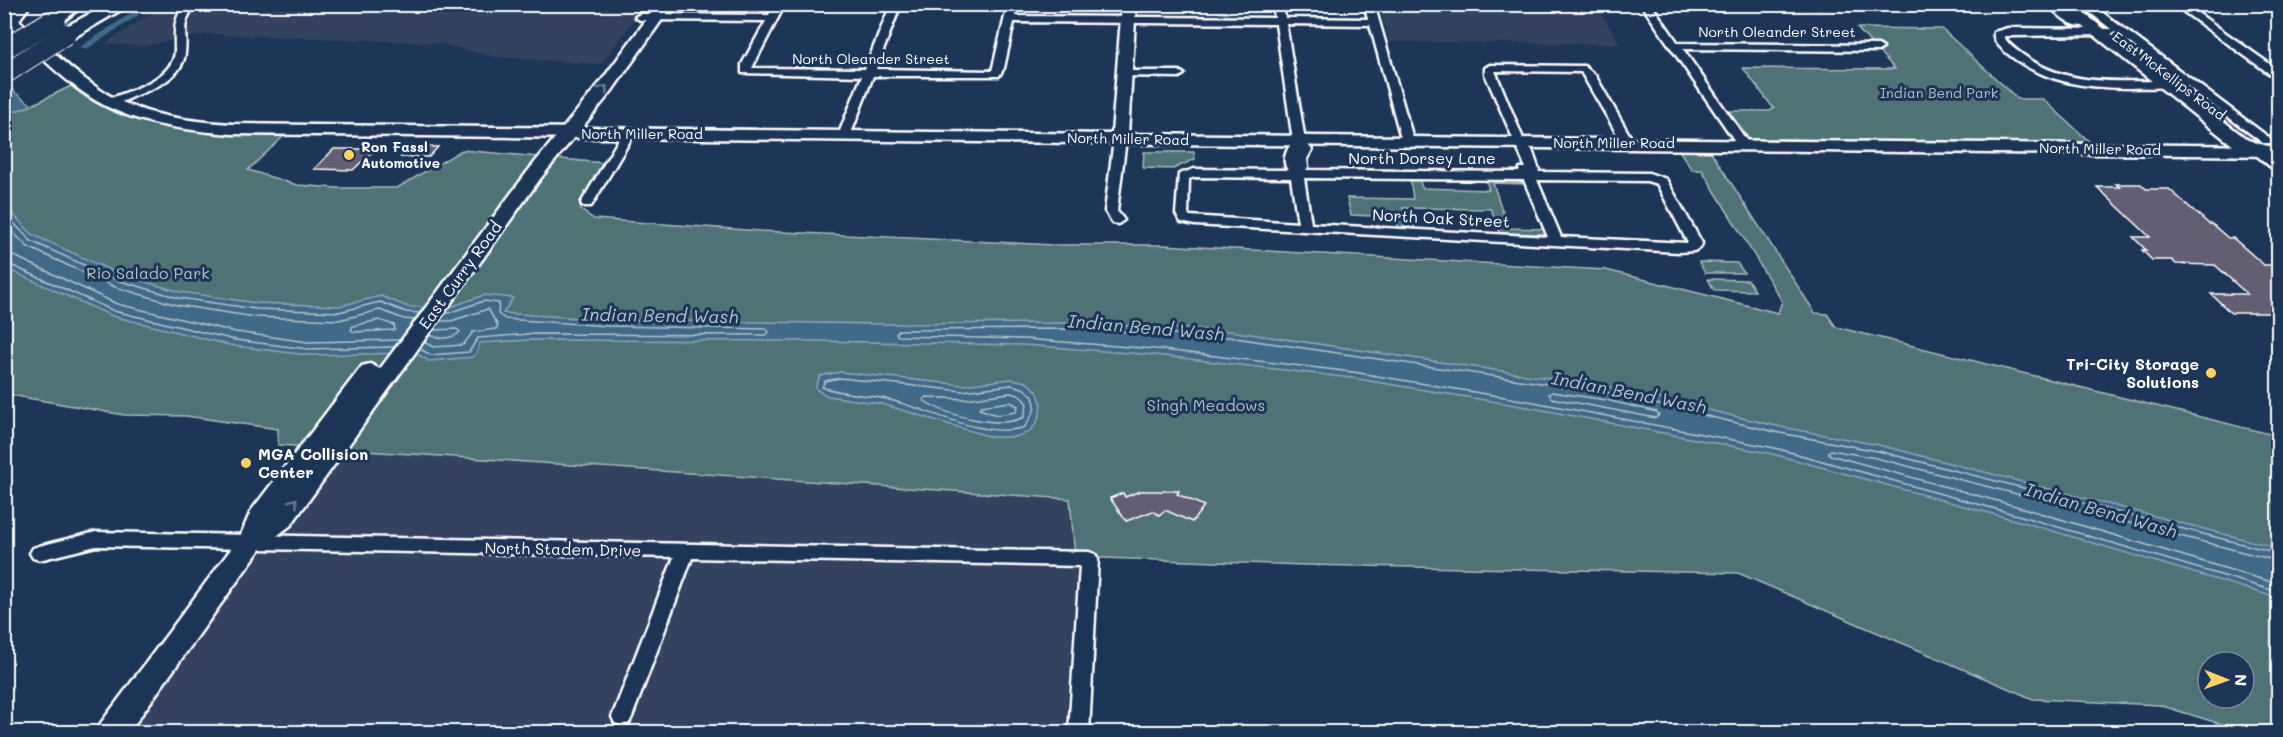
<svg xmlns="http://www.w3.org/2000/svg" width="2283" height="737" font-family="Mali,sans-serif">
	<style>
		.built { fill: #32425f }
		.green { fill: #507374; stroke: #a8b9ba; stroke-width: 1.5; fill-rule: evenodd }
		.water { fill: #416b88; stroke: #8da6b8; stroke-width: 1.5 }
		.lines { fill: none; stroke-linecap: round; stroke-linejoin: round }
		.shore { stroke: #b3c4cf; stroke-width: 1.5 }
		.canal { fill: #416b88; fill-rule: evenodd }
		.building { fill: #645f73; stroke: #fff; stroke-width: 1.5 }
		.street-casing { stroke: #fff; stroke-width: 5 }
		.secondary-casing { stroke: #fff; stroke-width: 5 }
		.primary-casing { stroke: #fff; stroke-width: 5 }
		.highway-casing { stroke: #fff; stroke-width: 5 }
		.street { fill: #1d3557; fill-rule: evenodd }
		.secondary { fill: #1d3557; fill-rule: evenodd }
		.primary { fill: #1d3557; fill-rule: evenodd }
		.highway { fill: #1d3557; fill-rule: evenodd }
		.highway-bridge-casing { stroke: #fff; stroke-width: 22; stroke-linecap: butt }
		.highway-bridge { stroke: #1d3557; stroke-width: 20 }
		.oneway { stroke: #6c7c92 }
		.poi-dot { fill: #ffd166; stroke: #1d3557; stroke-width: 2 }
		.labels { text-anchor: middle; stroke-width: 6; stroke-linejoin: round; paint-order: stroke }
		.far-street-label { font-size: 14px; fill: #fff; stroke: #1d3557 }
		.far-park-label { font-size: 14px; fill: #b0c0c0; stroke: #1d3557 }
		.far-poi-label { font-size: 14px; font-weight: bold; fill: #fff; stroke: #1d3557; text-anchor: start }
		.street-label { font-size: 16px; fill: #fff; stroke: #1d3557 }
		.park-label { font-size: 16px; fill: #b0c0c0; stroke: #1d3557 }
		.poi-label { font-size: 16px; font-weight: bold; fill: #fff; stroke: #1d3557; text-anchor: end }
		.water-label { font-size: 18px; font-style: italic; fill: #b3c4cf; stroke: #1d3557 }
	</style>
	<rect width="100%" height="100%" fill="#1d3557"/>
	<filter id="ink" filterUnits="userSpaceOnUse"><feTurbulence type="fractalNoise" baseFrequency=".0167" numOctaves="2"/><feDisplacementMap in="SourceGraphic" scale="12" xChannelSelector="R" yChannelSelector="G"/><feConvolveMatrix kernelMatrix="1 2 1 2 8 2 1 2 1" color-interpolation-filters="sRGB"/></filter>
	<g filter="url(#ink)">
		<g class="built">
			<polygon points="164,5 645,5 601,64 494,57 439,43 206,34 143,46 105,44"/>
			<polygon points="1378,5 1596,5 1620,44 1390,42"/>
			<polygon points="323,448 1070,499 1077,576 1065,732 120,732"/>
		</g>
		<g class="green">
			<polygon points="1857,28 1942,29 2018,99 2043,99 2091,143 1749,139 1729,111 1769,111 1774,109 1743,68 1895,69"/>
			<path d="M71,86C125,134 216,134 284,136L248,170L297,185L337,188H397L462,150L604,163L580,204L581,210L594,219L760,231L1054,245H1163L1606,270L1778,313L1782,301L1702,170H1692L1675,144H1706L1815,313L1827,314L1836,327L2278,436V732H2247L2159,705L2033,699L1738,573L1303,565L1075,557L1070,499L278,445V429L186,416L124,415L5,394L4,115L32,105ZM2208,662H2244V698H2208Z"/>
			<polygon points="1144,152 1194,152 1195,159 1173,169 1143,168"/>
			<polygon points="1419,178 1422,188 1489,190 1486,180 1525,182 1526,184 1493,183 1508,228 1545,229 1547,234 1500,233 1491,209 1403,208 1406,225 1414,225 1415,229 1398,228 1396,217 1351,215 1347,198 1413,199 1410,179"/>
			<polygon points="1699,262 1737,263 1744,273 1705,273"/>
			<polygon points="1708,279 1748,280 1755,291 1714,290"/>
		</g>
		<g class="water">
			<polygon points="5,85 32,105 5,115"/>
			<polygon points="4,205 33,235 119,274 180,292 256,303 339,306 381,296 408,307 448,308 484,295 513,298 503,313 609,320 885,324 1075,323 1230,331 1609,387 1781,427 1879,445 2278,548 2278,598 2019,521 1773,454 1527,407 1352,378 1155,355 1024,345 817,341 529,340 479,343 478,351 473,357 429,361 415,353 308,355 234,346 112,316 9,270 5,265"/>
			<polygon points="840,372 963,385 1011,379 1026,382 1037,391 1041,402 1040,413 1036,424 1029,432 1014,437 991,437 882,404 828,396 817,390 816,386 820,376"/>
		</g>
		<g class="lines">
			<g class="shore">
				<polyline points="4,213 31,241 117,280 179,298 256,309 339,312 380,302 406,312 420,313"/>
				<polyline points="4,224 28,247 115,287 177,305 255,317 339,320 380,310 404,319 415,320"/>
				<polyline points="4,254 12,255 117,304 236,332 308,342 400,340"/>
				<polyline points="4,262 114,311 235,340 308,349 394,347"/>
				<polygon points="379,320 394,325 395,330 354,332 351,330 353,326"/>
				<path d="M430,335C438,340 453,339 460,332L457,329L433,330"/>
				<polyline points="424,342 433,347 463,345 473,332 496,329 498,326 488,309 451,321 440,321"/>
				<polyline points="420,349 431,355 469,352 478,338 529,334 766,335 769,332 766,329 608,326 505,319 498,314 499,303 484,301 445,314"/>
				<path d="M840,378L963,391L1011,385L1023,388L1032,395L1035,403L1034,411L1025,427C982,441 925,406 881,398C862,394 841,394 822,387L825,381Z"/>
				<polygon points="1552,392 1606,400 1657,412 1659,415 1656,418 1551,398 1549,394"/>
				<path d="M1010,393L1020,395L1027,404L1024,417C1000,430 945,415 923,400L926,397L965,399Z"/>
				<polygon points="1010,402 1018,406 1016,412 997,415 979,409 981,406"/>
				<polyline points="2278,553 1878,451 1780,433 1608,393 1229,337 1074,329 899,330 896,333 898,336 1024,339 1155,349 1353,372 1528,401 1775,448 2021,516 2278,592"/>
				<polyline points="2278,561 1876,458 1831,450 1828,452 1830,455 2023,508 2278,584"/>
			</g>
			<polygon class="canal" points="145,4 155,4 87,49 80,47"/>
		</g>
		<g class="building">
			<polygon points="410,146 438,147 429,157 401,157"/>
			<polygon points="334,149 375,149 353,170 314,169"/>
			<polygon points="2116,184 2141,184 2146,189 2169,189 2209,224 2212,224 2228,238 2233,238 2264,265 2274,265 2278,269 2278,313 2231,313 2211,294 2247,294 2215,265 2176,264 2172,260 2152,260 2142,250 2146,250 2133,237 2150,237 2097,187 2120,187"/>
			<polygon points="1140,491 1179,491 1177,494 1204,506 1192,522 1165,510 1159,515 1153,511 1126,521 1110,498 1123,493 1125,497"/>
		</g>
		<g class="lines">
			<g class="street-casing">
				<g id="street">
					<path d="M185,4H196C179,26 188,31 185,53C183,76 156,88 137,95C128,99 116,106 106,104V100C128,91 176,79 175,49C175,31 173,20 185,4Z"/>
					<path d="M775,4H785L752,68L865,69L891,4H901L876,69L992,71L1008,4H1018L1015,16L1275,18L1273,4H1283L1285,18L1368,19L1364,4H1374L1414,142L1408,146L1402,142L1370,25L1286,24L1305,141L1312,150L1307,159L1308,167L1306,170L1519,172L1520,168H1526L1485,74V68L1490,65L1584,66L1595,75L1634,143L1632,146H1624L1581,72L1495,71L1524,141L1532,150L1539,170L1538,172L1649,173L1666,179L1702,243L1701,247L1694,251L1679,252L1195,225L1181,222L1176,214L1179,174L1194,169L1288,170C1281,161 1287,149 1293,141L1276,24L1014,22L1004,68L999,76H873L850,136L844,140L838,136L862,76L742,73V64L766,21L640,20L635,17L640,14L769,15ZM1195,177L1291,178L1298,223L1190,216L1188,214L1189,179ZM1304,178L1524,180L1548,237L1311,224ZM1537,180L1647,181L1657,184L1688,243L1561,237Z"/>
					<polygon points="1641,4 1651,4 1678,43 1878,45 1883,48 1878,51 1683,49 1749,144 1743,148 1739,147"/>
					<polygon points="1712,4 1962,4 1957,7 1717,7"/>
					<path d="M2047,4H2059L2078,19L2090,23C2076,33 2057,14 2047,4Z"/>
					<path d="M2079,4H2091L2271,139V143H2263L2115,32L2110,35L2004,36C2007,44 2016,50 2023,55C2066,86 2114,81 2164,81L2168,82V86C2156,89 2143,87 2131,88C2085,88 2045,83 2008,54C2001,48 1992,41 1994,32L2008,28L2111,29Z"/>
					<polygon points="2173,4 2185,4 2278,70 2278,78 2274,77"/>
					<polygon points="2265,4 2277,4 2278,13"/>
					<polygon points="1125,71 1179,71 1184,74 1179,77 1121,76 1121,72"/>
					<polygon points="628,131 634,134 593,203 591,206 583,206 581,203 622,134"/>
					<polygon points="1120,135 1126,139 1117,211 1124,220 1118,224 1113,223 1105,211 1114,139"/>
					<polygon points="96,532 1089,552 1095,554 1098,559 1089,732 1069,732 1080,566 692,558 632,717 629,723 622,726 615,723 612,717 674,557 96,546 39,560 33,558 30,553 33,548 39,546"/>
				</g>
			</g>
			<g class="secondary-casing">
				<path id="secondary" d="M15,4H31L19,20L21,22C47,46 72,72 102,91C141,116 187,121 232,124L1112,134L1122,4H1136L1128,134L2278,146V156L232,134C183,130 132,124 90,97C61,78 36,52 10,28L5,20Z"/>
			</g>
			<g class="primary-casing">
				<g id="primary">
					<polygon points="658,4 673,4 611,92 540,179 291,525 261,548 129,732 97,732 101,723 240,537 251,511 362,366 370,364 380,369 528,171 599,84"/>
					<polygon points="2055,4 2072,4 2248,140 2267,146 2278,155 2278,169 2272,168 2255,154 2236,148"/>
				</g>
			</g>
			<g class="highway-casing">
				<g id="highway">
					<polygon points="64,4 85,4 62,22 50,22 47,18"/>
					<polygon points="109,4 131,4 73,38 59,38 57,34 59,30"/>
				</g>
			</g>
			<use href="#street" class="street"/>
			<use href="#secondary" class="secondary"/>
			<use href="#primary" class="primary"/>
			<use href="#highway" class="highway"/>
			<g class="highway-bridge-casing">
				<g id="highway-bridge">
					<polyline points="4,49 56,18"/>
					<polyline points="4,74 66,34"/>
				</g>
			</g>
			<use href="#highway-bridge" class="highway-bridge"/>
		</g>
		<defs><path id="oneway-chevron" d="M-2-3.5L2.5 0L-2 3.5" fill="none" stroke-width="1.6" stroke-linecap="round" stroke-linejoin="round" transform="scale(1.5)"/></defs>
		<g class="oneway">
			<use href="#oneway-chevron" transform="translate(604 89) rotate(-52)"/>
			<use href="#oneway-chevron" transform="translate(294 502) rotate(-54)"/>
		</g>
	</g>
	<g class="poi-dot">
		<circle cx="349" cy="155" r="6"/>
		<circle cx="2211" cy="373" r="6"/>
		<circle cx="246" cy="463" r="6"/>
	</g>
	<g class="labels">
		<g class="far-street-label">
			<text x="1777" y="37">North Oleander Street</text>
			<text x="871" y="64">North Oleander Street</text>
			<text transform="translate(2169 76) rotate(37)" y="5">East McKellips Road</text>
			<text x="642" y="139">North Miller Road</text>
			<text transform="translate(1128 139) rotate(1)" y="5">North Miller Road</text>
			<text x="1614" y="148">North Miller Road</text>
			<text transform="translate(2100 149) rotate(1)" y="5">North Miller Road</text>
		</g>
		<g class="far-park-label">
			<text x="1939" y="98">Indian Bend Park</text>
		</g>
		<g class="far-poi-label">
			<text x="361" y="152">Ron Fassl<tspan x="361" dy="16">Automotive</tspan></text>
		</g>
		<g class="street-label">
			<text x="1422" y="164">North Dorsey Lane</text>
			<text transform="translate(1441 218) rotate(3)" y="6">North Oak Street</text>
			<text transform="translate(460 275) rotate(-54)" y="6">East Curry Road</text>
			<text transform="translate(563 549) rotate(1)" y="6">North Stadem Drive</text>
		</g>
		<g class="park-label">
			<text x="148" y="279">Rio Salado Park</text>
			<text x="1206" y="411">Singh Meadows</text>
		</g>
		<g class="poi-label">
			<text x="2199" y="370">Tri-City Storage<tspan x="2199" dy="18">Solutions</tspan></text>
			<text x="258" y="460" text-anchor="start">MGA Collision<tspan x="258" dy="18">Center</tspan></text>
		</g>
		<g class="water-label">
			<text transform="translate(660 316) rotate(1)" y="6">Indian Bend Wash</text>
			<text transform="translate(1146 328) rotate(5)" y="6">Indian Bend Wash</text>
			<text transform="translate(1629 393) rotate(11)" y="6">Indian Bend Wash</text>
			<text transform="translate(2101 511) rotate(16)" y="6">Indian Bend Wash</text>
		</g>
	</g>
	<rect width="2283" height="737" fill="none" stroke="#1d3557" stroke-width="24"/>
	<rect x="12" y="12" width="2259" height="713" fill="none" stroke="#fff" stroke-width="2" filter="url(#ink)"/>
	<g transform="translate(2226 680) rotate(91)"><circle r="28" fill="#1d3557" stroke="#77869a" stroke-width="1.5"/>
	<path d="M0-4.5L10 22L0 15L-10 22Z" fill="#ffd166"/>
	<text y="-9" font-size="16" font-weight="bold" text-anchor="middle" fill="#ffffff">N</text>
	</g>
</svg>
